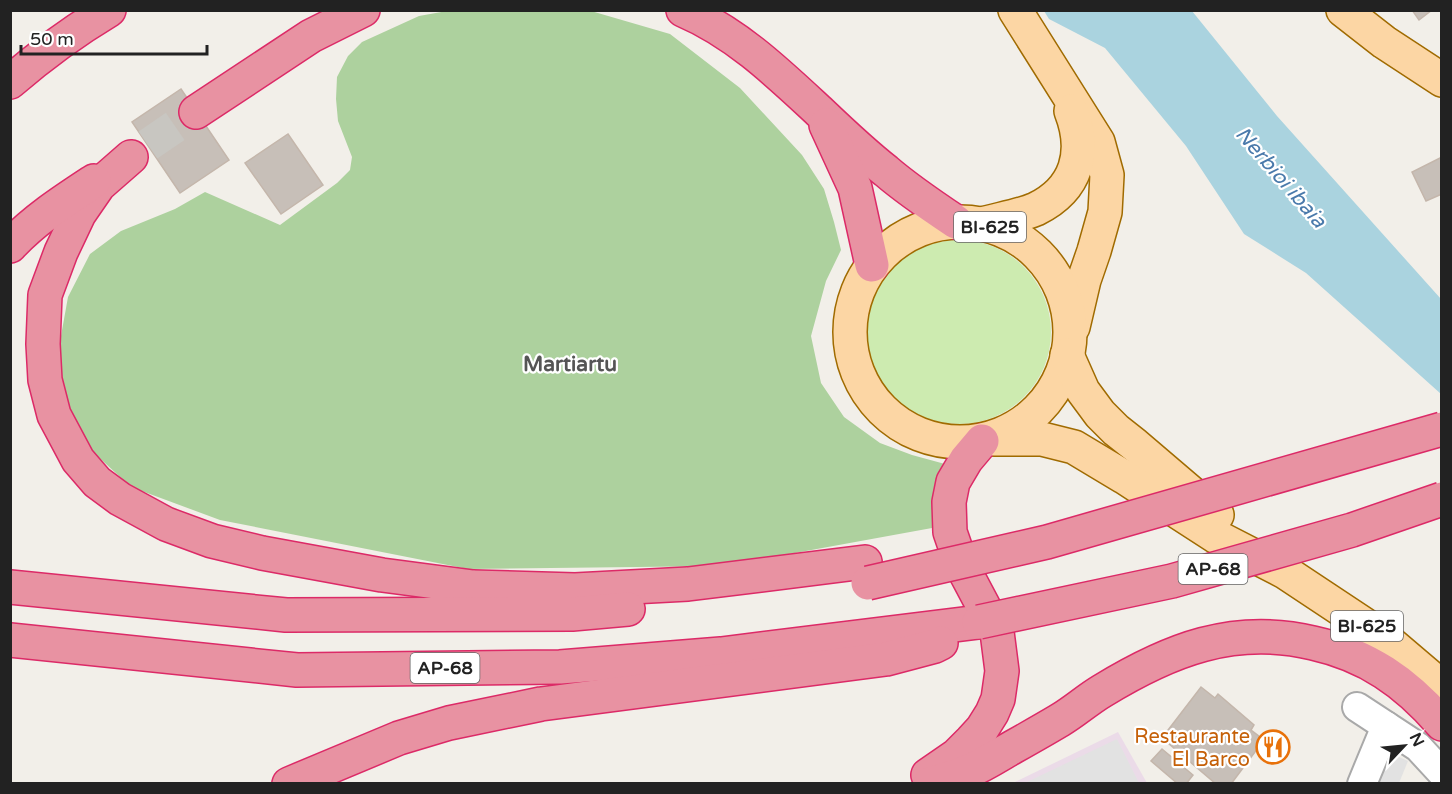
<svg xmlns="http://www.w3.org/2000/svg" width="1452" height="794" font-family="'Varela Round',sans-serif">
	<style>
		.industrial { fill: #ebdbe8 }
		.grass { fill: #cdebb0 }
		.forest { fill: #add19e }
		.parking { fill: #e2e2e2 }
		.water { fill: #aad3df }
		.building { fill: #c7bfb8; stroke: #c4b6ab; stroke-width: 1.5 }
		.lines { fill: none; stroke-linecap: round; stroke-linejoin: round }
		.highway-tunnel { stroke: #c8c6c1; stroke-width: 33; stroke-dasharray: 33 16; stroke-linecap: butt }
		.street-casing { stroke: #a9a9a9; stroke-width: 32 }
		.primary-casing { stroke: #a06b00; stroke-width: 36 }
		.highway-casing { stroke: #dc2a67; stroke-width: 36 }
		.street { stroke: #fff; stroke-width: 28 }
		.primary { stroke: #fcd6a4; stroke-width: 33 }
		.highway { stroke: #e892a2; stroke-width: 33 }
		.highway-bridge-casing { stroke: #dc2a67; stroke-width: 36; stroke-linecap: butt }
		.highway-bridge { stroke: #e892a2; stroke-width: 33 }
		.labels { text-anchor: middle; stroke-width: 4.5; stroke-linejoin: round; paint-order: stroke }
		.shield { fill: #fff; stroke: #646464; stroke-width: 1.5 }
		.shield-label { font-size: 18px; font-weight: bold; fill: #222 }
		.food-label { font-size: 20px; fill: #c56008; stroke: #fff; text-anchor: end }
		.water-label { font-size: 21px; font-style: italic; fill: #4a7aab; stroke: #fff }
		.neighbourhood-label { font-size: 21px; font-weight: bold; fill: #555; stroke: #fff }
	</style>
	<rect width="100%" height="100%" fill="#f2efe9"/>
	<polygon class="industrial" points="1118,732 1147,783 1011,784"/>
	<circle class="grass" cx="959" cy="332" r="92"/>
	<polygon class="forest" points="447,11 591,11 670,34 740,88 802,155 824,189 834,222 841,250 826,281 811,336 821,383 844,417 880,443 912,455 945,464 934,490 932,528 723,566 468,569 220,520 131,487 80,440 64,394 59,347 68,297 90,254 121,231 175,209 205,192 280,225 337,183 350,170 352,157 338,121 336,99 337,77 348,56 362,42 419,16"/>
	<g class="parking">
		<polygon points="1117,739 1139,783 1025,783"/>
		<polygon points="1383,750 1408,761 1399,783 1369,784"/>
	</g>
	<polygon class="water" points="1044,11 1192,11 1277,116 1441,299 1441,394 1306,273 1244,234 1186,146 1105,48 1049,19"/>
	<g class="building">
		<polygon points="1412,10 1432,10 1419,20"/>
		<polygon points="181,89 229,160 180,193 132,122"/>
		<polygon points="288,134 323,185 281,214 245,163"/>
		<polygon points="1442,157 1442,194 1426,201 1412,172"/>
		<polygon points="1201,687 1215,698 1218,694 1254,725 1251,730 1264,740 1231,784 1216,784 1162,738"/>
		<polygon points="1162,749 1193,775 1186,784 1178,784 1151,761"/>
	</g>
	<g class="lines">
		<polyline class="highway-tunnel" points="148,145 196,112"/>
		<g class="street-casing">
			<g id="street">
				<polyline points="1357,707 1418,747 1442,773"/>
				<polyline points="1362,784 1386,726"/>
			</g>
		</g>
		<g class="primary-casing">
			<g id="primary">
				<polyline points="1015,10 1098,142 1107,175 1105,212 1094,251 1084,280 1073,327"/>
				<polyline points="1343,10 1384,42 1442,80"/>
				<circle cx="960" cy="332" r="110"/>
				<path d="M982,224C1000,219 1020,216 1036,209C1077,189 1087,152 1071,111"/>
				<polyline points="1067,355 1083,391 1100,414 1116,430 1135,445 1217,515"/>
				<polyline points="994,439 1042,439 1074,447 1124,477 1215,536 1285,572 1383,637 1430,677 1442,690"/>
			</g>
		</g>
		<g class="highway-casing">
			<g id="highway">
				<path d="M683,10C737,33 779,74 821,113C842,133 863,153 886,171C908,190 932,206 956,222"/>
				<path d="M10,82C41,55 74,31 109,10"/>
				<polyline points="196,112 311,36 363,10"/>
				<polyline points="826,125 855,188 872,265"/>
				<polyline points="131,157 99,185 79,214 61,252 45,295 43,344 45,380 54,415 78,460 97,482 120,499 166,524 212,541 262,553 382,575 473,587 575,590 688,584 865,562"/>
				<path d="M10,246C34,220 65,200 94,181"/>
				<polyline points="10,587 286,615 572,614 628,609"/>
				<polyline points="10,640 297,670 560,667 721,654 979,622"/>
				<polyline points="928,775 957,755 971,741 982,729 992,713 998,699 1002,671 997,632 961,564 950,532 949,502 953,482 966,460 982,441"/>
				<polyline points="289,784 399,738 449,723 541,704 886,659 935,646 941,643"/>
				<path d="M930,784C943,780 957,776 969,771C984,765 999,755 1013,747C1029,738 1045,729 1060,720C1075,711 1087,700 1102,691C1169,650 1234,624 1313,643C1367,655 1406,682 1442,724"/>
			</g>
		</g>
		<use href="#street" class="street"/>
		<use href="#primary" class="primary"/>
		<use href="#highway" class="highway"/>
		<g class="highway-bridge-casing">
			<g id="highway-bridge">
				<polyline points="868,583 1047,542 1442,429"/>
				<polyline points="979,622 1172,581 1352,530 1442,499"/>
			</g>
		</g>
		<use href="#highway-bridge" class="highway-bridge"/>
	</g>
	<defs>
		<g id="restaurant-ring" transform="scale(1.725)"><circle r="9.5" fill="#fff" stroke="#e8710a" stroke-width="1.5"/><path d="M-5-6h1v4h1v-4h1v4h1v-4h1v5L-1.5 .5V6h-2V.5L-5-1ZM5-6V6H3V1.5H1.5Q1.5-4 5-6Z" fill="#e8710a"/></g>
	</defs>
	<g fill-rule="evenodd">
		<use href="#restaurant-ring" x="1273" y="747"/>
	</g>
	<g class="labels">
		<g class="shield">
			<rect x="954" y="212" width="72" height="30" rx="4.5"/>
			<rect x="1178.5" y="554" width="69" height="30" rx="4.5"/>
			<rect x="1331" y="611" width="72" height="30" rx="4.5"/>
			<rect x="410.5" y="653" width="69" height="30" rx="4.5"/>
		</g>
		<g class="shield-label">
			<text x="990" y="233">BI-625</text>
			<text x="1213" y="575">AP-68</text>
			<text x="1367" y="632">BI-625</text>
			<text x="445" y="674">AP-68</text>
		</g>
		<g class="food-label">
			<text x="1250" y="743">Restaurante<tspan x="1250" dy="23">El Barco</tspan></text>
		</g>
		<g class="water-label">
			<text transform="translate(1281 177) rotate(49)" y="7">Nerbioi ibaia</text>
		</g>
		<g class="neighbourhood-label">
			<text x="570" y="371">Martiartu</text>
		</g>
	</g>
	<rect width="1452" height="794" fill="none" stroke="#222222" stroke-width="24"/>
	<g transform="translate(1404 746) rotate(64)" stroke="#ffffff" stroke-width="4.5" paint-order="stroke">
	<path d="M0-4.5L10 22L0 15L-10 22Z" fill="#222222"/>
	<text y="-9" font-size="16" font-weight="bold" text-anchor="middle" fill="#222222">N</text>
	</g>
	<path d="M21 45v9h186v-9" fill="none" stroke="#222222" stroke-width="3"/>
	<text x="30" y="45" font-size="18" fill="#222222" stroke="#ffffff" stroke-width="4.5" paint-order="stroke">50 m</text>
</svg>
